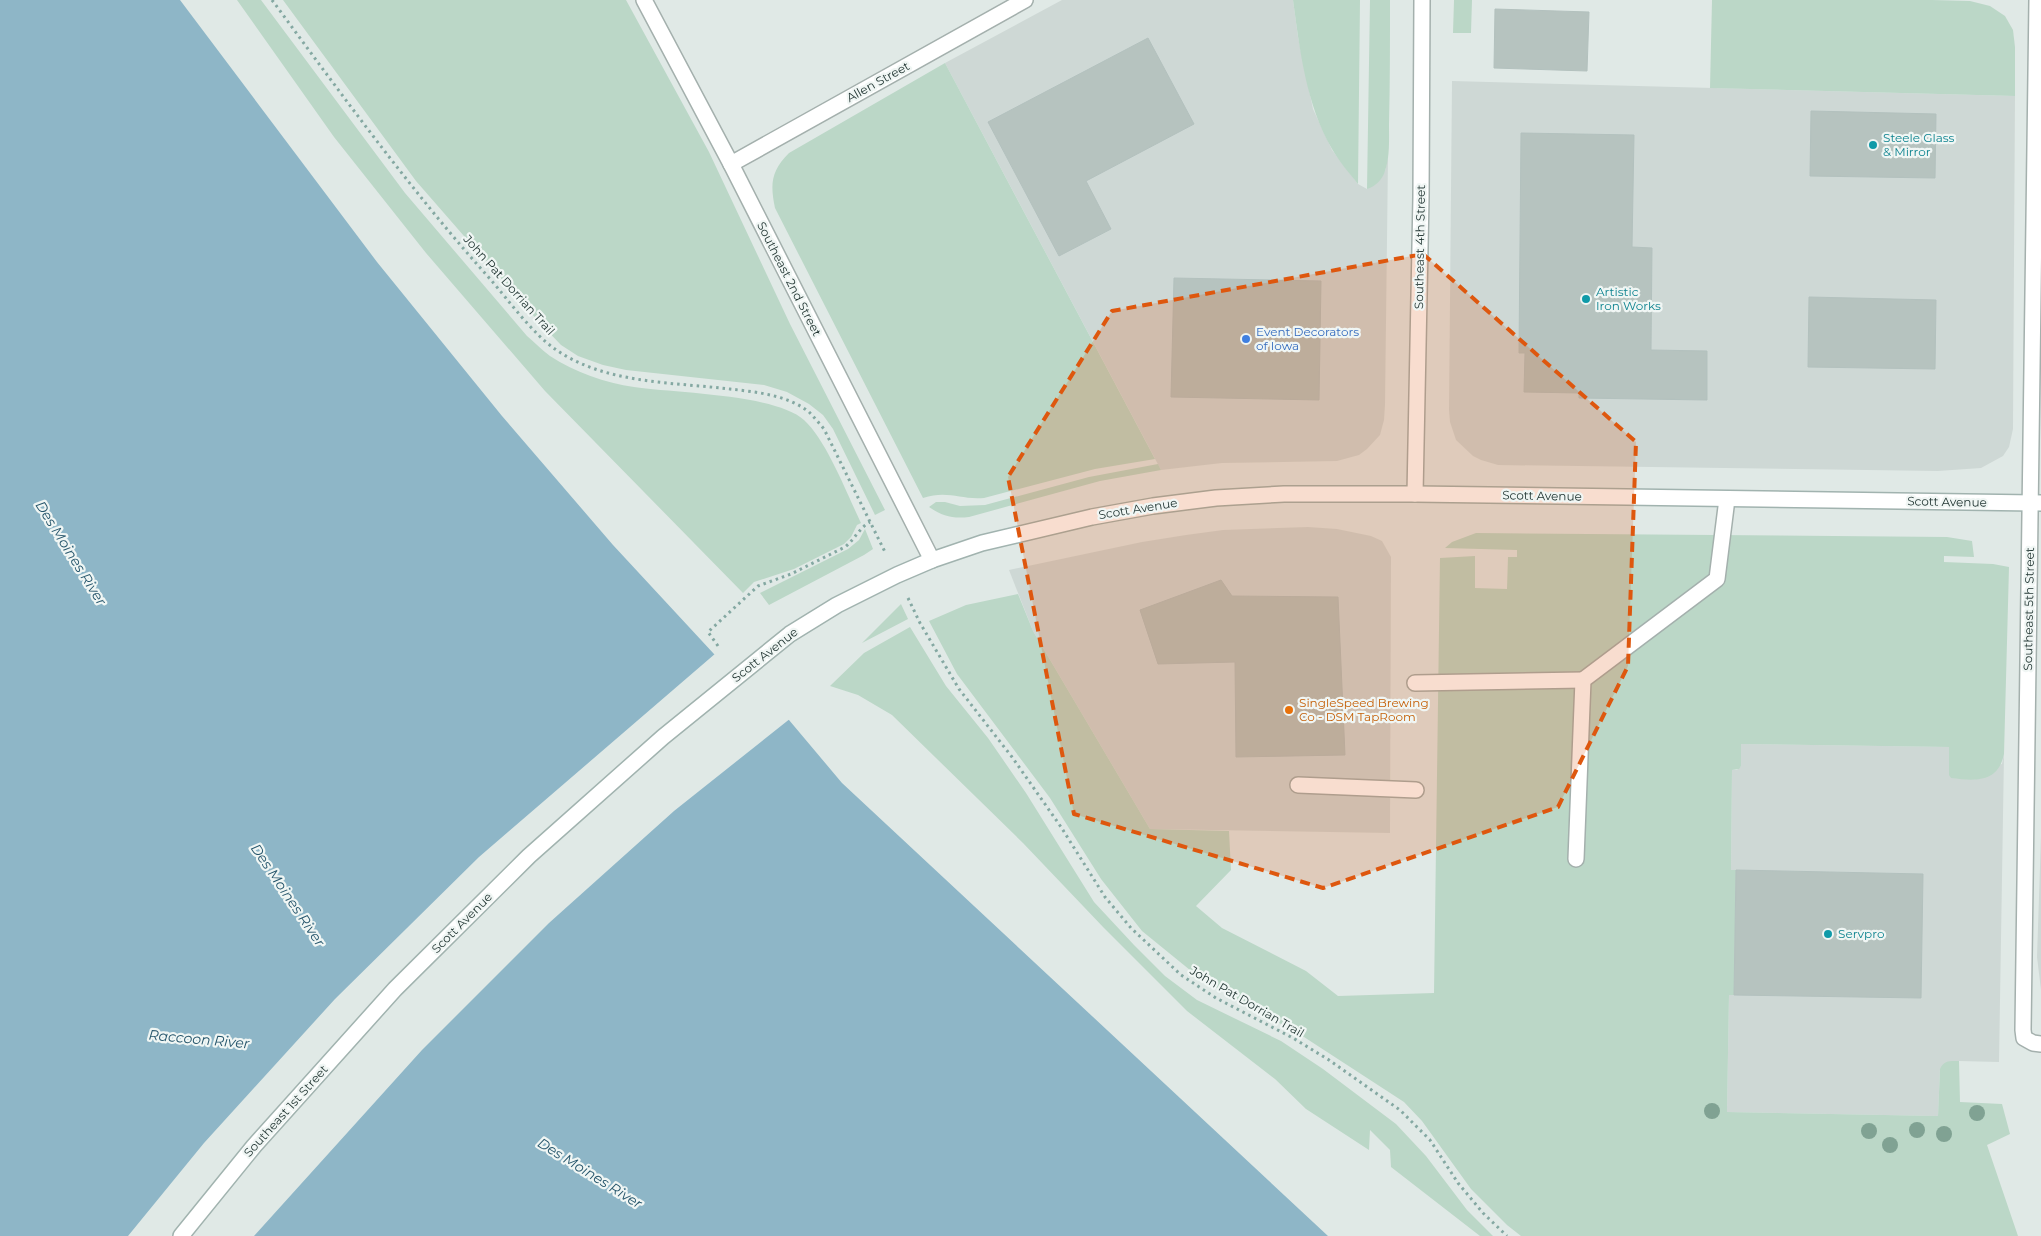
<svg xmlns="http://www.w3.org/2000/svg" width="2041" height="1236" font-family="Montserrat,sans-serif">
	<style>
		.built { fill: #ced8d5 }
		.green { fill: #bbd7c7 }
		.water { fill: #8eb6c7 }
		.pier { fill: #e0e9e6 }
		.building { fill: #b6c3bf; stroke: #b3c1be }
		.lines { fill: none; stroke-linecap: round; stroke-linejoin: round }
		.service-casing { stroke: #a4b0ad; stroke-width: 18 }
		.minor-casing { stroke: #a4b0ad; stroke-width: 18 }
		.secondary-casing { stroke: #a1b3af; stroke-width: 18 }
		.path { stroke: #84a8a2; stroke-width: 3; stroke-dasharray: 2.5 4; stroke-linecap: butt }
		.service { stroke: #fff; stroke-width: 15 }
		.minor { stroke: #fff; stroke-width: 15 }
		.secondary { stroke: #fff; stroke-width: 15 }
		.tree { fill: #80a293 }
		.marked { fill: #de570e; fill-opacity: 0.2; stroke: #de570e; stroke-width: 4; stroke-dasharray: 10 6; stroke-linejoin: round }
		.culture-dot { fill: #0f9aa8; stroke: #f0f6f4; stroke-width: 2 }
		.shop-dot { fill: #3f7fe0; stroke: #f0f6f4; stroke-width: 2 }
		.food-dot { fill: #e8710a; stroke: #f0f6f4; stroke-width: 2 }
		.labels { text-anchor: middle; stroke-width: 4.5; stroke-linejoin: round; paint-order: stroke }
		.street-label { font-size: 12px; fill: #233734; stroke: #f0f6f4 }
		.culture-label { font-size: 12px; fill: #0d838f; stroke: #f0f6f4; text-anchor: start }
		.shop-label { font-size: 12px; fill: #366cbe; stroke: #f0f6f4; text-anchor: start }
		.food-label { font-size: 12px; fill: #c56008; stroke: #f0f6f4; text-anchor: start }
		.water-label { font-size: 14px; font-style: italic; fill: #25556b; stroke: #f0f6f4 }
	</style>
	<rect width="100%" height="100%" fill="#e0e9e6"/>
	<g class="built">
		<polygon points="1062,0 1293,0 1298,37 1313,109 1332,150 1358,184 1367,189 1385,171 1388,157 1385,405 1384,420 1380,435 1367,449 1359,455 1337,461 1222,463 1161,470 945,63"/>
		<polygon points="1452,81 2015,96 2013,429 2009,447 2003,456 1981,468 1938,471 1498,465 1481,460 1473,456 1456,440 1450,422 1449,410"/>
		<polygon points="1308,527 1337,529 1371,536 1382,541 1391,557 1390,833 1150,829 1033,631 1009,570 1142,542 1186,535 1223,530"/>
		<polygon points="1741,744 1949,747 1949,775 2002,764 2004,754 1999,1062 1959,1061 1940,1069 1938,1116 1727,1112 1729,995 1734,995 1736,870 1731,870 1732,770 1737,770 1741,766"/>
		<polygon points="2041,836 2041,990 2037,957"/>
	</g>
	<g class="green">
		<path d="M237,0H261L405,193L527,336C534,342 542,350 550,356C574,372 606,383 634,387C674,393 776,394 804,420C827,441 847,494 861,523L857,525L851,537L844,544L794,569L754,582L743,593L545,391L426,253L334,137Z"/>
		<polygon points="283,0 626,0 709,152 790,324 885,510 875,515 833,429 823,415 809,404 787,392 764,385 626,370 603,365 578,356 561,345 539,322 416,181"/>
		<path d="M1293,0H1360L1358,184C1349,173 1339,161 1332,149C1306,104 1300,51 1293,0Z"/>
		<path d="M1370,0H1390C1390,42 1390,83 1389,125C1389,139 1390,157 1385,171C1382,180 1376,186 1367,189Z"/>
		<polygon points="1454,0 1472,0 1471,33 1453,33"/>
		<polygon points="1712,0 1932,0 1970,1 1990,6 2005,16 2013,30 2015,47 2015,96 1710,88"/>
		<path d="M945,63L1155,459L1095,469L984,498C960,500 948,490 923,498L775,208C770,184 771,171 789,153Z"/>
		<path d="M1158,464L1161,470L1100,481L969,517C953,519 942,516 929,507L936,502H945L960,506L985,505L1089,477Z"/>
		<polygon points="865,529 873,549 864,555 769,605 760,593 848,549 859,540"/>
		<path d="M1476,533L1947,537L1972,541L1974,557L1944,556V562L1993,564L2009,567L2004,754C1998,783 1976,781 1951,778L1949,775V747L1741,744V766L1739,769L1732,770L1731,870H1736L1734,995H1729L1727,1112L1938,1116L1940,1069C1944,1060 1950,1061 1959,1061L1960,1102L2002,1104L2010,1134L1987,1145L2018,1236H1521L1507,1225L1471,1189L1422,1121L1404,1102L1304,1037L1201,979L1142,931L1101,879L1050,798L957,674L929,621L966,605L1018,594L1033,631L1150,829L1229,831L1231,870L1196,906L1222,928L1306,971L1338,996L1434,993L1440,558L1475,556V588L1507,589L1508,557H1517V550L1445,548L1452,542Z"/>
		<polygon points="901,604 908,619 862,643"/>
		<polygon points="910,627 946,686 988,738 1026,793 1094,902 1134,945 1165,976 1197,1000 1281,1041 1323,1069 1396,1124 1426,1156 1467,1210 1493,1236 1480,1236 1391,1167 1390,1150 1370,1130 1369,1150 1306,1109 1275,1079 1187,1011 1104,928 1023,843 892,715 858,695 830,686 864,653"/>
	</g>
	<polygon class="water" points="0,0 180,0 377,262 502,416 613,545 714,654 789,720 842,783 1328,1236 0,1236"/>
	<polygon class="pier" points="716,653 791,718 674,811 549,923 422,1050 254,1236 128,1236 204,1143 335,999 479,857"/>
	<g class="building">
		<polygon points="1495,9 1589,12 1587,71 1494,68"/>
		<polygon points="1148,38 1194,124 1086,181 1111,229 1059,256 988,122"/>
		<polygon points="1811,111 1936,114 1935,178 1810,176"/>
		<polygon points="1521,133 1634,135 1632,247 1652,248 1651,350 1707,351 1707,400 1579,398 1579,393 1524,392 1525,353 1519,353"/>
		<polygon points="1174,278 1321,281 1319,400 1171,397"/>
		<polygon points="1809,297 1936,300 1935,369 1808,367"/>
		<polygon points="1221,580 1232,596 1338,597 1345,755 1236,757 1235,662 1158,664 1140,610"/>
		<polygon points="1736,870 1923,874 1921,998 1734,995"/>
	</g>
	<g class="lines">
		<g class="service-casing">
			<g id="service">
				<polyline points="1415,683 1583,680"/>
				<polyline points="1298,785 1416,790"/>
				<polyline points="1576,859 1583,680 1717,579 1727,499"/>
			</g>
		</g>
		<g class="minor-casing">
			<g id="minor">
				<polyline points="644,0 731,164 932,560"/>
				<polyline points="2037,0 2023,1030 2024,1038 2033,1043 2041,1044"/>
				<polyline points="731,164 1025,0"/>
				<polyline points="1415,494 1421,197 1422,0"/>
			</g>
		</g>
		<g class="secondary-casing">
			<polyline id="secondary" points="181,1236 254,1146 395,989 529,856 663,737 790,634 837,605 897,575 932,560 982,543 1092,517 1153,506 1216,498 1284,494 1415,494 2041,503"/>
		</g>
		<g class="path">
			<path d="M272,0C342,95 412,192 491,280C509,301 533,334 555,349C605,384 671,382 730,389C756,392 788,395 809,412C814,417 819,423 824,429L886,554"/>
			<polyline points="908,598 920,623 959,689 1012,757 1061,827 1105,897 1131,928 1181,975 1216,998 1293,1038 1329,1060 1400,1110 1430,1140 1458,1183 1483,1213 1507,1236"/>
			<path d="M718,646L708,632L758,586L791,574L845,547C855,539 859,528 870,522"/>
		</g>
		<use href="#service" class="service"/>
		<use href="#minor" class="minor"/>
		<use href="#secondary" class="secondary"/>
	</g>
	<g class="tree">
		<circle cx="1712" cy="1111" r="8"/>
		<circle cx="1977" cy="1113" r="8"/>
		<circle cx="1917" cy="1130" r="8"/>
		<circle cx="1869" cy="1131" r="8"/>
		<circle cx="1944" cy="1134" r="8"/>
		<circle cx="1890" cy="1145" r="8"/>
	</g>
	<path class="marked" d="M1423,254L1636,442L1628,666L1558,807L1323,888L1074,814L1008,477L1112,311Z"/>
	<g class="culture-dot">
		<circle cx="1873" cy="145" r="5"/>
		<circle cx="1586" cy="299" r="5"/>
		<circle cx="1828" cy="934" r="5"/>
	</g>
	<circle class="shop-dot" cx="1246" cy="339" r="5"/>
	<circle class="food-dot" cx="1289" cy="710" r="5"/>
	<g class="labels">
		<g class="street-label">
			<text transform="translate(878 82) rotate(-29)" y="4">Allen Street</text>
			<text transform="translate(1420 247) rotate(-89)" y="4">Southeast 4th Street</text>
			<text transform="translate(789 279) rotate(63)" y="4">Southeast 2nd Street</text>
			<text transform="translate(509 285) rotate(48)" y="4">John Pat Dorrian Trail</text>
			<text transform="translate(1542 496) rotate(1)" y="4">Scott Avenue</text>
			<text transform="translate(1947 502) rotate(1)" y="4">Scott Avenue</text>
			<text transform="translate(1138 509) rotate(-9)" y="4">Scott Avenue</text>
			<text transform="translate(2029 609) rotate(-89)" y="4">Southeast 5th Street</text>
			<text transform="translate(765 655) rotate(-38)" y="4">Scott Avenue</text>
			<text transform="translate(462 923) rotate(-45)" y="4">Scott Avenue</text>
			<text transform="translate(1247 1002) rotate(30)" y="4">John Pat Dorrian Trail</text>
			<text transform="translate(286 1111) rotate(-48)" y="4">Southeast 1st Street</text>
		</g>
		<g class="culture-label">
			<text x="1883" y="142">Steele Glass<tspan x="1883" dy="14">&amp; Mirror</tspan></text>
			<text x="1596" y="296">Artistic<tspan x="1596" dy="14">Iron Works</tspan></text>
			<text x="1838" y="938">Servpro</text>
		</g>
		<g class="shop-label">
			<text x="1256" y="336">Event Decorators<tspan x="1256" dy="14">of Iowa</tspan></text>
		</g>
		<g class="food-label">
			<text x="1299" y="707">SingleSpeed Brewing<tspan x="1299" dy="14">Co - DSM TapRoom</tspan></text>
		</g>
		<g class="water-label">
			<text transform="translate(71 553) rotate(58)" y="5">Des Moines River</text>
			<text transform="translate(288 895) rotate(56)" y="5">Des Moines River</text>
			<text transform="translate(199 1039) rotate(5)" y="5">Raccoon River</text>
			<text transform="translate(590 1173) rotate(32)" y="5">Des Moines River</text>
		</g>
	</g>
</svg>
